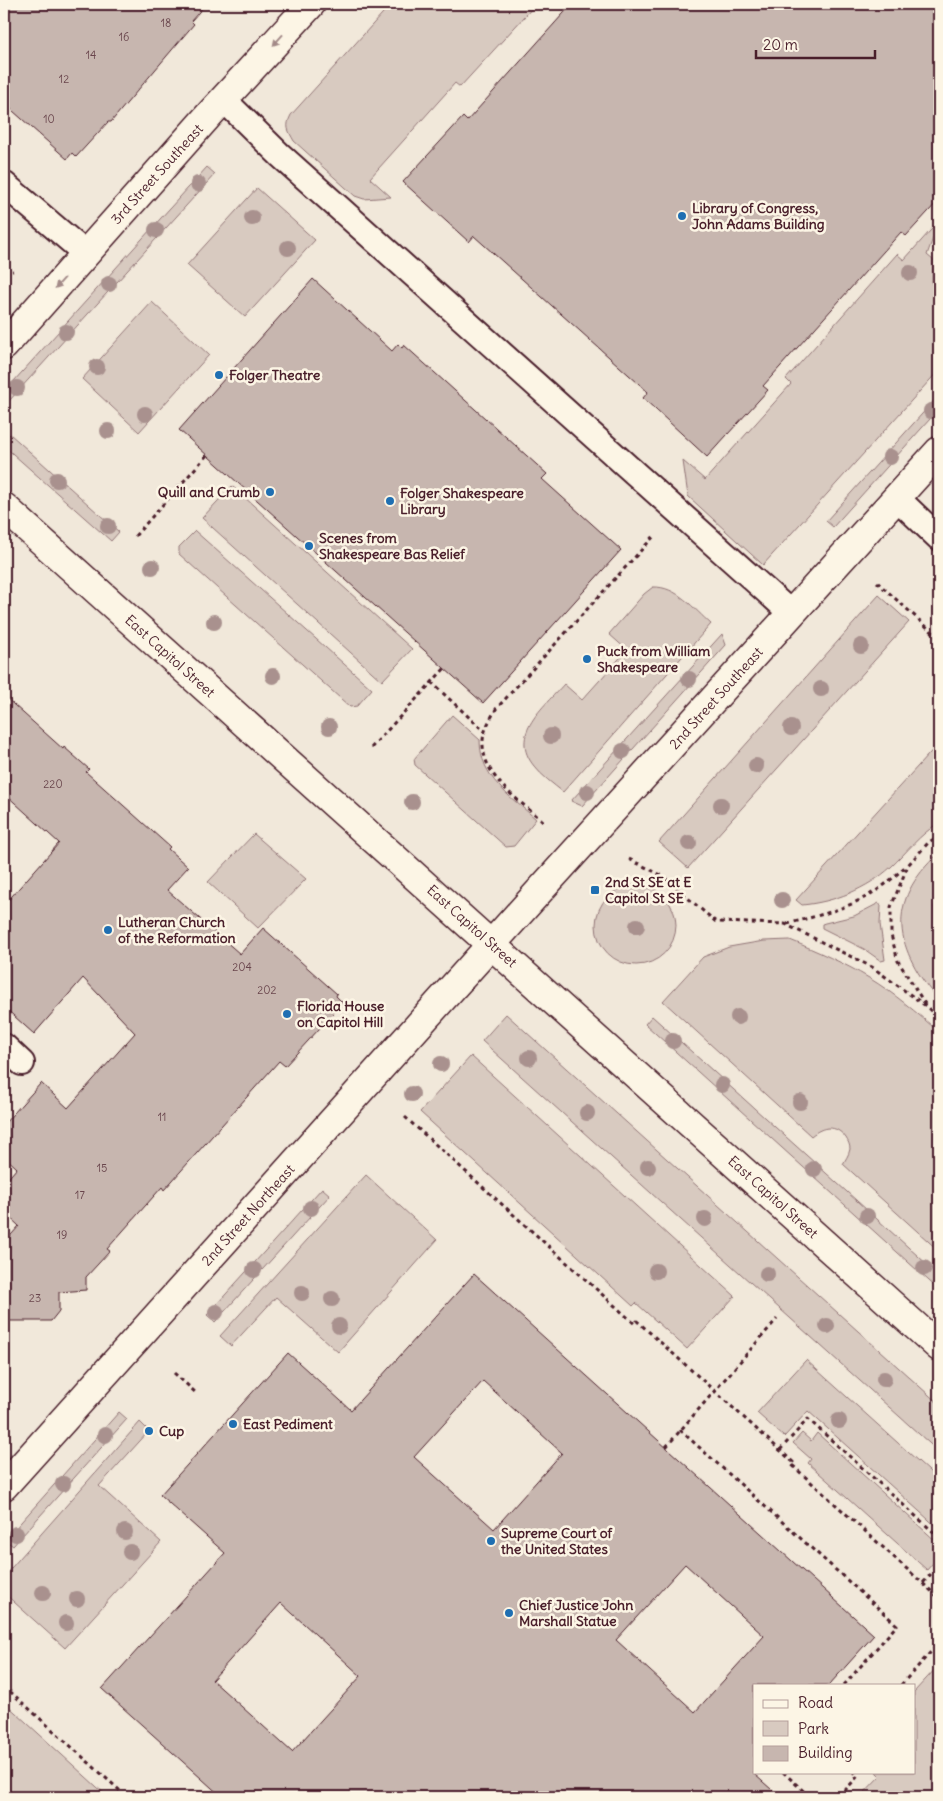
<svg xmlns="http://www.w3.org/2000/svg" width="943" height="1801" font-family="Delius,sans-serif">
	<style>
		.green { fill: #d8cac0; stroke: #917476 }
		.building { fill: #c7b6af; stroke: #4a1f2b; fill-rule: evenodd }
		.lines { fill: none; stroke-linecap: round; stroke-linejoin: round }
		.service-casing { stroke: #4a1f2b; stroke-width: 28 }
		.minor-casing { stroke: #4a1f2b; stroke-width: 31 }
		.tertiary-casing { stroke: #4a1f2b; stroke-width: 31 }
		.secondary-casing { stroke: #4a1f2b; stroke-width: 31 }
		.path { stroke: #4a1f2b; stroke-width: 3; stroke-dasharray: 4 4; stroke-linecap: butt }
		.service { stroke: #fcf5e5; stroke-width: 24 }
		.minor { stroke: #fcf5e5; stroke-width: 28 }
		.tertiary { stroke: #fcf5e5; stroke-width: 28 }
		.secondary { stroke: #fcf5e5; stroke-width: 28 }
		.tree { fill: #a9918e }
		.oneway { fill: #a38a88 }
		.poi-dot { fill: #1f6fb2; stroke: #fcf5e5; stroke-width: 2 }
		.labels { text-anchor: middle; stroke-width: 5; stroke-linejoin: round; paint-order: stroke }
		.number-label { font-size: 11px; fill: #69454c }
		.street-label { font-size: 14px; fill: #4a1f2b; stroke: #fcf5e5 }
		.poi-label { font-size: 14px; font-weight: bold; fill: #4a1f2b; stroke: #fcf5e5; text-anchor: start }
	</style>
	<rect width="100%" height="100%" fill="#f1e8da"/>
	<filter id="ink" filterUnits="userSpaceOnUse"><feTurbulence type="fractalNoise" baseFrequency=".02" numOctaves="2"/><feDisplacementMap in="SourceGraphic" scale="10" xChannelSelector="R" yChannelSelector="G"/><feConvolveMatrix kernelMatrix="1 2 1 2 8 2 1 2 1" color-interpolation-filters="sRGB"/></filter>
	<g filter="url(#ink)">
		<g class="green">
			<path d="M391,4H536L460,87L455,83L370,178L391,197L364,199L355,196L294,141C288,130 285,127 291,115Z"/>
			<polygon points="207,167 215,174 9,401 4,396 4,392"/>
			<polygon points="257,188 315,240 245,317 187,265"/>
			<polygon points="939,221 927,255 933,260 932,283 939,311 939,316 934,321 939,331 939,370 763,565 688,496 683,461 705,480 791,384 786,379 897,254 904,260"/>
			<polygon points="152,302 209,355 139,432 82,379"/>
			<polygon points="939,395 939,409 833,527 826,521"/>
			<polygon points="10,434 119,532 111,541 4,446 4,440"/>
			<polygon points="232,486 412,649 382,681 202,518"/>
			<polygon points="195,531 372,689 357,706 350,707 179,554 179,547"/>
			<path d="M653,587C677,586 694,609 711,624L563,792C553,784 542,776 534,766C508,734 544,707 564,684L582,700L627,650L609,634L644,594Z"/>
			<polygon points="879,595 909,622 688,868 659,842"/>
			<polygon points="722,634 726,645 582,806 571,801"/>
			<path d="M452,715L480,740C480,778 510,796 536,819L514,846L506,847L415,765L414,759Z"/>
			<path d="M939,743V823C920,834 907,852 891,867C867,889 834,902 802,905L796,900Z"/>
			<polygon points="254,834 306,879 258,928 208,882"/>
			<path d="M939,853V900L934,906L937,938L939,940V1001C895,949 884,903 939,853Z"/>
			<circle cx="636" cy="925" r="40"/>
			<polygon points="879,903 881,906 880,924 885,960 881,961 864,949 822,928 822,924 825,923 854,916"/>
			<path d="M790,940C817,951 844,963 869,978C894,993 917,1013 939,1032V1251L843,1164C845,1160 849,1155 850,1149C850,1145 848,1141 846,1138C836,1124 823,1126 811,1136L663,1001L703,957L729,947L764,941Z"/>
			<polygon points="506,1014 939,1404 939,1452 482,1041"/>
			<polygon points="652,1016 939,1275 939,1290 645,1024"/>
			<polygon points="471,1056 735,1296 687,1349 636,1303 633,1306 420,1112"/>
			<polygon points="366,1175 437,1240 338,1352 276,1297 231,1346 220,1336"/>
			<polygon points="322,1188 330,1195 215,1322 207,1315"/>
			<polygon points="806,1360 939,1480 939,1529 808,1411 784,1437 757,1413"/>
			<polygon points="119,1412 127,1419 13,1546 5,1540"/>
			<polygon points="140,1422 149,1431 99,1486 161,1542 65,1648 4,1593 4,1576"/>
			<polygon points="802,1433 811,1441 817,1433 938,1543 933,1549 939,1556 927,1570 808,1463 811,1459 793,1443"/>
			<polygon points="939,1665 939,1797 860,1797 880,1776 876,1772 914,1772 914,1692"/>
			<polygon points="4,1702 108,1797 4,1797"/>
		</g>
		<g class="building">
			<polygon points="4,4 206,4 191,21 194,24 121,110 111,122 108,122 76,157 72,153 67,159 4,103"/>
			<polygon points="572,4 939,4 939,200 906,236 901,232 763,386 768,390 707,457 643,398 648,392 474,236 469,242 403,182 463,117 467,121"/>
			<polygon points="313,279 392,351 398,344 402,348 404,345 547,474 542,479 621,550 483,703 179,430"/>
			<polygon points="4,696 63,749 64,747 89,769 86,772 170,847 168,849 188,867 167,890 240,954 263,928 337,994 336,996 343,1003 285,1066 279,1061 164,1190 162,1187 107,1249 110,1251 86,1277 86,1290 59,1292 59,1311 51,1321 4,1321 4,1243 19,1226 4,1212 4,1183 17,1168 4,1156 4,1124 41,1083 68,1108 135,1033 83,978 34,1034 4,1007 4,905 59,843 4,793"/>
			<path d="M474,1274L874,1635L829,1685H754V1774L780,1797H222L102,1689L225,1553L160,1495L288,1353L351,1410ZM483,1381L562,1453L494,1529L414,1457ZM685,1564L764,1636L695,1712L616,1640ZM281,1603L361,1676L292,1752L212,1680Z"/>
		</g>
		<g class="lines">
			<g class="service-casing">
				<g id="service">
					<polyline points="223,99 280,155 792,614"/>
					<polyline points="4,184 86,254"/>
					<polyline points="897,498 939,538"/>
					<polyline points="4,1046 22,1063"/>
				</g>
			</g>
			<g class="minor-casing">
				<polyline id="minor" points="4,346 209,115 311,4"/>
			</g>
			<g class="tertiary-casing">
				<polyline id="tertiary" points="4,1486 534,897 939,451"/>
			</g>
			<g class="secondary-casing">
				<polyline id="secondary" points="4,507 939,1347"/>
			</g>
			<g class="path">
				<polyline points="939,268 939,278"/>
				<polyline points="4,272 13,271"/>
				<polyline points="135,536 207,455"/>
				<polyline points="877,582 939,638"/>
				<polyline points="431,682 485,732"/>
				<polyline points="371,748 445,668"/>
				<path d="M543,821C519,800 481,777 483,740C484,729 491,718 496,709L655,535"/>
				<polyline points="629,859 661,875 716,922 785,924 872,967 926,1006 939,1019"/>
				<path d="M787,924C816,916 848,909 874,892C886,885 897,874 907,865"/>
				<polyline points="925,1004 898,961 891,935 891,907 908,865 929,842 939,836"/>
				<polyline points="405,1117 635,1324 637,1321 793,1462 791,1464 939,1598"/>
				<polyline points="174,1373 195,1392"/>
				<polyline points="680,1430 897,1625 844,1685"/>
				<polyline points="666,1447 777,1319"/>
				<polyline points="780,1450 808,1419 939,1537"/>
				<polyline points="923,1583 939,1565"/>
				<polyline points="901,1685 939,1643"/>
				<polyline points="4,1686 127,1797"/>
				<polyline points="783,1772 810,1797"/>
				<polyline points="839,1797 858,1776 854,1772"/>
			</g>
			<use href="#service" class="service"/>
			<use href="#minor" class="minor"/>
			<use href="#tertiary" class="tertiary"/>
			<use href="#secondary" class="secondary"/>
		</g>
		<g class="tree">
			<circle cx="198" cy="184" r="8"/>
			<circle cx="252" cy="218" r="8"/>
			<circle cx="156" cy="230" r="8"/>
			<circle cx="288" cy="248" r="8"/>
			<circle cx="910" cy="273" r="8"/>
			<circle cx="109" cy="284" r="8"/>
			<circle cx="66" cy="332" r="8"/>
			<circle cx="97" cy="367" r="8"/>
			<circle cx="17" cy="388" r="8"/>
			<circle cx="931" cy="411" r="8"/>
			<circle cx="145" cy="414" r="8"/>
			<circle cx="108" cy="431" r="8"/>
			<circle cx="890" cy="457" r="8"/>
			<circle cx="57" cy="480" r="8"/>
			<circle cx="108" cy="526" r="8"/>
			<circle cx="152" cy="567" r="8"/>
			<circle cx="214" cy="622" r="8"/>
			<circle cx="861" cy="646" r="8"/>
			<circle cx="273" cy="676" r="8"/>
			<circle cx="689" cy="679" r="8"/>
			<circle cx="821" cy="689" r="8"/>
			<circle cx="329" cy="727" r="8"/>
			<circle cx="791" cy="728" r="8"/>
			<circle cx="551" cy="736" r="8"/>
			<circle cx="623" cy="751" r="8"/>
			<circle cx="756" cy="766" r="8"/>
			<circle cx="587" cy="792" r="8"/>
			<circle cx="412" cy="802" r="8"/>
			<circle cx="721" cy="805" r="8"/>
			<circle cx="689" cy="843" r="8"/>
			<circle cx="782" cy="900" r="8"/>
			<circle cx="637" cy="926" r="8"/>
			<circle cx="738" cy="1017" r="8"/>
			<circle cx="673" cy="1041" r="8"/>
			<circle cx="529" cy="1058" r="8"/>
			<circle cx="441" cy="1064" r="8"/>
			<circle cx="722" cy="1085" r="8"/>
			<circle cx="412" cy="1094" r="8"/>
			<circle cx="800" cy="1102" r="8"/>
			<circle cx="587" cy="1113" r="8"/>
			<circle cx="648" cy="1167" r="8"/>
			<circle cx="814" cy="1169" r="8"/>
			<circle cx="311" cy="1208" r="8"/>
			<circle cx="867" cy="1216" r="8"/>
			<circle cx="705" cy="1219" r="8"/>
			<circle cx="924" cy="1268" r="8"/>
			<circle cx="254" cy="1270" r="8"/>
			<circle cx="656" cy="1271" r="8"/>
			<circle cx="767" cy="1274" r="8"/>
			<circle cx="302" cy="1293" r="8"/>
			<circle cx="332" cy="1299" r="8"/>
			<circle cx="216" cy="1312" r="8"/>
			<circle cx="339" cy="1326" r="8"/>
			<circle cx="827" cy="1326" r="8"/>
			<circle cx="884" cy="1379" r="8"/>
			<circle cx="839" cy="1421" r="8"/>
			<circle cx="105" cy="1435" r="8"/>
			<circle cx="63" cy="1484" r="8"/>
			<circle cx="125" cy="1532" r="8"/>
			<circle cx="16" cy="1534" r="8"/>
			<circle cx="130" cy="1552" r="8"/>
			<circle cx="43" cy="1593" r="8"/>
			<circle cx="77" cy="1599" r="8"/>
			<circle cx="66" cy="1623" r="8"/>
		</g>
		<defs><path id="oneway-solid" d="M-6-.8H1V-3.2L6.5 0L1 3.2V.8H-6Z" transform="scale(1.25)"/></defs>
		<g class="oneway">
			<use href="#oneway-solid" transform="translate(278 40) rotate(132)"/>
			<use href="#oneway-solid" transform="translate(60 283) rotate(132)"/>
		</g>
	</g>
	<g class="poi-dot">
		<circle cx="682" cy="216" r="5"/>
		<circle cx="219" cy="375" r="5"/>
		<circle cx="270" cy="492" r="5"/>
		<circle cx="390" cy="501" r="5"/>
		<circle cx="309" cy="546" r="5"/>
		<circle cx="587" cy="659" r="5"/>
		<rect x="590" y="885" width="10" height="10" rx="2.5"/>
		<circle cx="108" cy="930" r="5"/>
		<circle cx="287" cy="1014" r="5"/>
		<circle cx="233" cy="1424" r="5"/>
		<circle cx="149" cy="1431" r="5"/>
		<circle cx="491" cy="1541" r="5"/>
		<circle cx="509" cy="1613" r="5"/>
	</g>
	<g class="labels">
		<g class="number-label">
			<text x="166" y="27">18</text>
			<text x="124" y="41">16</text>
			<text x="91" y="59">14</text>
			<text x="64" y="83">12</text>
			<text x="49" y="123">10</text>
			<text x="53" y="788">220</text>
			<text x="242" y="971">204</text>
			<text x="267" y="994">202</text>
			<text x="162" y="1121">11</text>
			<text x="102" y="1172">15</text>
			<text x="80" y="1199">17</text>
			<text x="62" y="1239">19</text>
			<text x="35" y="1302">23</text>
		</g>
		<g class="street-label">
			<text transform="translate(157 174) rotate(-48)" y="5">3rd Street Southeast</text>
			<text transform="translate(170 656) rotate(42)" y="5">East Capitol Street</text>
			<text transform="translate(716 698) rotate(-48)" y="5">2nd Street Southeast</text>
			<text transform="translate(472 926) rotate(42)" y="5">East Capitol Street</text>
			<text transform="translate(773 1197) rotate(42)" y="5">East Capitol Street</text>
			<text transform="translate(248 1215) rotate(-48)" y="5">2nd Street Northeast</text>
		</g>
		<g class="poi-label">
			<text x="692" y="213">Library of Congress,<tspan x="692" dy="16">John Adams Building</tspan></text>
			<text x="229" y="380">Folger Theatre</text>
			<text x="260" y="497" text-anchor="end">Quill and Crumb</text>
			<text x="400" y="498">Folger Shakespeare<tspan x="400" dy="16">Library</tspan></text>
			<text x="319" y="543">Scenes from<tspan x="319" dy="16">Shakespeare Bas Relief</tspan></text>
			<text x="597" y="656">Puck from William<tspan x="597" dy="16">Shakespeare</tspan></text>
			<text x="605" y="887">2nd St SE at E<tspan x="605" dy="16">Capitol St SE</tspan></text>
			<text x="118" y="927">Lutheran Church<tspan x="118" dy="16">of the Reformation</tspan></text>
			<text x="297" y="1011">Florida House<tspan x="297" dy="16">on Capitol Hill</tspan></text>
			<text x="243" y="1429">East Pediment</text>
			<text x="159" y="1436">Cup</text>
			<text x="501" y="1538">Supreme Court of<tspan x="501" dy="16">the United States</tspan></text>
			<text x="519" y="1610">Chief Justice John<tspan x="519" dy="16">Marshall Statue</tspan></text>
		</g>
	</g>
	<rect width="943" height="1801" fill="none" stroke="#fcf5e5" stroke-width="20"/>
	<rect x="10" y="10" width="923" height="1781" fill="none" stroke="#4a1f2b" stroke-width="2" filter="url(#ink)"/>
	<rect x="753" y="1684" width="162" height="90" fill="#fcf5e5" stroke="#b59f9b"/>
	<rect x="763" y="1700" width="25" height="8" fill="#fcf5e5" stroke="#b59f9b"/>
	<text x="798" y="1708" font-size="15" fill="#4a1f2b">Road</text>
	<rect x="763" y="1721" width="25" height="15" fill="#d8cac0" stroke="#b59f9b"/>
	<text x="798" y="1734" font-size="15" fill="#4a1f2b">Park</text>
	<rect x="763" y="1746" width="25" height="15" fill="#c7b6af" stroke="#b59f9b"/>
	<text x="798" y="1758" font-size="15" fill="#4a1f2b">Building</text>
	<path d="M756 50v8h119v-8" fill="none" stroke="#4a1f2b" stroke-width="2.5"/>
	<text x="763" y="50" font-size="15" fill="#4a1f2b" stroke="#fcf5e5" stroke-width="4" paint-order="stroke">20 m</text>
</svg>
